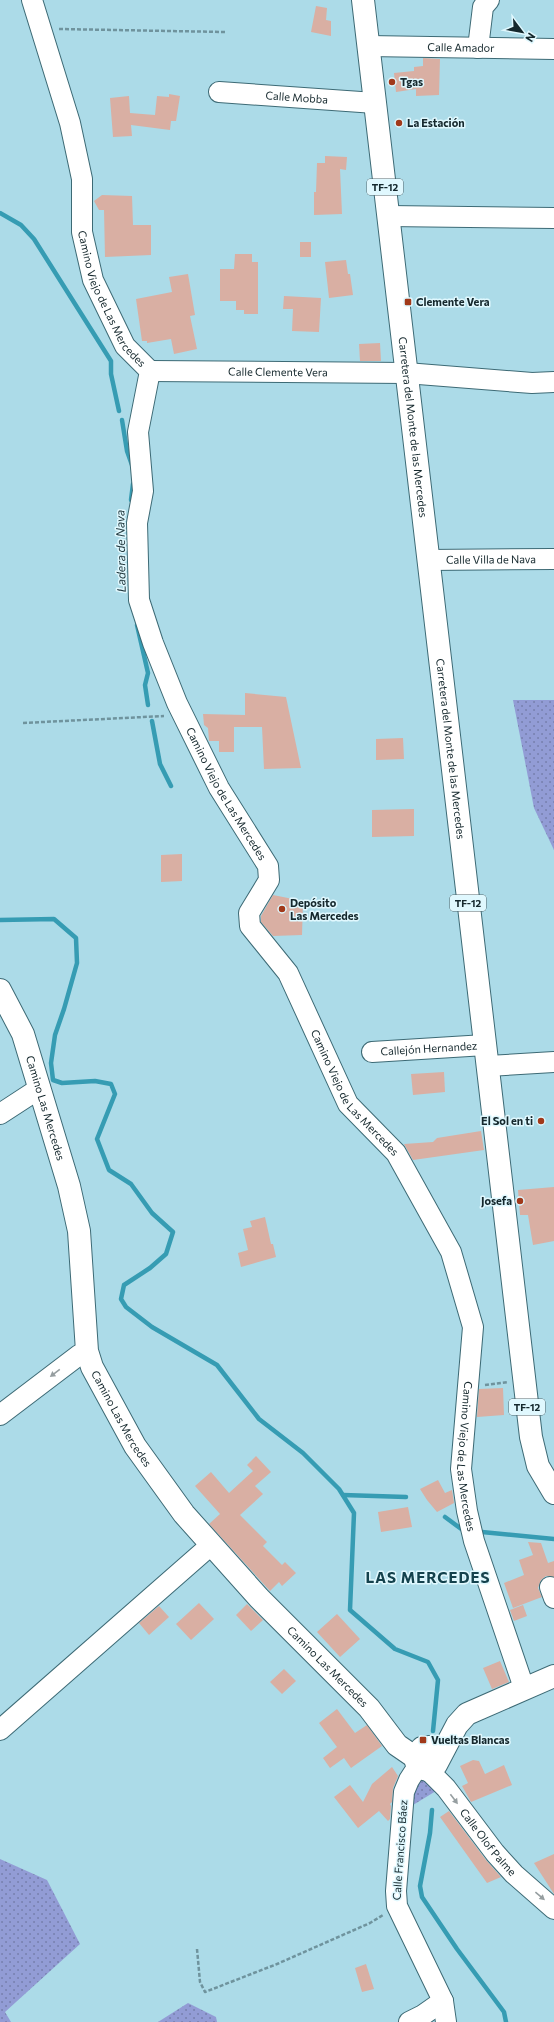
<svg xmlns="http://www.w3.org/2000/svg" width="554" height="2022" font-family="Commissioner,sans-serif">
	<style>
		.grass { fill: url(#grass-dots) }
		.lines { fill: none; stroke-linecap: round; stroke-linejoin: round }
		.stream { stroke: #369cb3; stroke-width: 4.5 }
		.building { fill: #d9afa3 }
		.minor-casing { stroke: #3d6a75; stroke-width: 22 }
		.major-casing { stroke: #3d6a75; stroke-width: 24 }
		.path { stroke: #6f939d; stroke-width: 2.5; stroke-dasharray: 4 2; stroke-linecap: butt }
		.minor { stroke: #fff; stroke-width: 20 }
		.major { stroke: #fff; stroke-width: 22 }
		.oneway { fill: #969ea0 }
		.poi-dot { fill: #a1391a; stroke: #e0f8fe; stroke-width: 1.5 }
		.labels { text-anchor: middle; stroke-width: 3; stroke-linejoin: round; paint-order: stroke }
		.shield { fill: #e0f8fe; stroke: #52666c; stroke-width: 1 }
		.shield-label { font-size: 10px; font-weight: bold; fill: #15282d }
		.street-label { font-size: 11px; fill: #15282d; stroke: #e0f8fe }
		.poi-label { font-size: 11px; font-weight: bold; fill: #15282d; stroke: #e0f8fe; text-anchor: start }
		.water-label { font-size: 12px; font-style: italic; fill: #233a40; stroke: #e0f8fe }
		.district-label { font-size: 15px; font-weight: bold; letter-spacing: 1px; fill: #14424d; stroke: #e0f8fe }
	</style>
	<defs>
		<pattern id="grass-dots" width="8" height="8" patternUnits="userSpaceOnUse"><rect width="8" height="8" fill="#929cd5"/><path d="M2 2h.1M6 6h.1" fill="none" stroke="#767fad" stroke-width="1.8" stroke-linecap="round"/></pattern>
	</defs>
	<rect width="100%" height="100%" fill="#acdbe8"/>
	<g class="grass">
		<polygon points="513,700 554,700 554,850 534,808"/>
		<polygon points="419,1775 436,1791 413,1805 408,1800"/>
		<polygon points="0,1859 47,1880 80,1944 5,2012 11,2022 0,2022"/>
		<polygon points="188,2003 216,2017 217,2022 158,2022"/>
	</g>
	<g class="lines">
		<g class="stream">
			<polyline points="0,213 21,225 34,239 111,361 111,374 119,411"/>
			<polyline points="122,420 127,451 132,465"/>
			<polyline points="131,500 133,484"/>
			<polyline points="137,625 148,673 145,685 148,705"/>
			<polyline points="152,721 160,764 171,786"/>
			<polyline points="0,920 54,919 76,938 77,963 64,1009 55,1035 51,1063 53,1080 62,1083 95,1081 111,1084 115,1094 97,1139 109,1170 131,1184 152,1213 173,1232 166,1254 150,1268 124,1285 121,1299 126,1307 152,1327 217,1365 259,1419 303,1453 339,1489 354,1513 350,1610 395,1649 428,1662 438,1680 433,1731"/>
			<polyline points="343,1495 406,1497"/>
			<polyline points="445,1517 464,1531"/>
			<polyline points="482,1532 554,1539"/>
			<polyline points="432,1810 430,1833 420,1886 422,1897 457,1949 504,2012 506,2022"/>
		</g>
	</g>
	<g class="building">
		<polygon points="316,6 327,8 326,20 331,21 331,36 311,32"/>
		<polygon points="423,58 440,59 439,95 416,96 416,89 396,92 394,73 414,71 414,67 423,66"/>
		<polygon points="169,94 180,96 176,121 171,121 170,130 131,125 132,136 113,137 110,98 129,96 130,113 155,115 157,96 169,97"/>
		<polygon points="325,156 347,157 346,170 340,169 342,214 314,215 314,192 316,192 317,163 325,163"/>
		<polygon points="102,195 132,196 133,225 151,225 151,255 105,257 104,210 99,210 94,201"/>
		<rect x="300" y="242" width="11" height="15"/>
		<polygon points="235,254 252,254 252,262 258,262 258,314 244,314 244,310 236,310 236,301 220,301 220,269 234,269"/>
		<polygon points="346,260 348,274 350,274 353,295 329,298 325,262"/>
		<polygon points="188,274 195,315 190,316 197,349 174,354 171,339 147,343 147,341 142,341 136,299 172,292 169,277"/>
		<polygon points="284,296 321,298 319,332 292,331 293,309 283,309"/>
		<polygon points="380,343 381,361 360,361 359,344"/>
		<polygon points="245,693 286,697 301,768 264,769 262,727 234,727 234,752 219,752 219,741 209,741 208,728 204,725 203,714 245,715"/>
		<polygon points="403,738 404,759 376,760 376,739"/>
		<polygon points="414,809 414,836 372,837 372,810"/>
		<polygon points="182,854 182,881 161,882 161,855"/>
		<polygon points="273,895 303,901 302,935 273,936 261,922 261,916"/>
		<polygon points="444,1072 445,1092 413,1095 411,1074"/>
		<polygon points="481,1131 484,1150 413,1160 404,1144 433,1142 437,1138"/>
		<polygon points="554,1187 554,1241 533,1245 528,1215 520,1215 518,1190"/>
		<polygon points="265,1217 271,1244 273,1244 276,1257 241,1267 238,1253 248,1250 243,1229 252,1227 250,1221"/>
		<polygon points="503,1388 504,1415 477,1417 479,1389"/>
		<polygon points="256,1456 271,1472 255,1486 263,1494 240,1515 267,1542 263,1546 282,1565 285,1562 296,1573 282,1586 279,1582 270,1591 209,1524 220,1514 195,1486 211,1472 229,1493 253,1471 247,1465"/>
		<polygon points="438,1480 445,1493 452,1490 454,1503 437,1512 427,1500 420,1489"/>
		<polygon points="408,1507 412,1527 381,1532 378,1512"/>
		<polygon points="528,1542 541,1543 548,1563 554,1561 554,1577 546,1576 541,1580 538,1588 542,1597 513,1608 504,1583 524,1575 519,1560 533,1555"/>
		<polygon points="199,1603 214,1619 191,1640 176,1624"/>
		<polygon points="247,1604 263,1620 251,1631 236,1615"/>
		<polygon points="523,1605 527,1616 514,1621 510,1610"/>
		<polygon points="159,1606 169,1617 149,1635 139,1623"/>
		<polygon points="337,1614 360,1639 340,1657 317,1632"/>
		<polygon points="500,1661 509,1682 492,1689 483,1668"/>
		<polygon points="284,1669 296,1681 282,1694 270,1682"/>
		<polygon points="337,1709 355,1733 367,1725 382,1746 351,1768 344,1758 330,1768 323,1758 337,1747 319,1723"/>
		<polygon points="473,1760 479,1761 485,1774 504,1765 512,1785 471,1802 462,1786 468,1783 460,1766"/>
		<polygon points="392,1767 398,1776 393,1788 392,1802 390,1804 391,1806 390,1819 388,1821 379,1811 358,1828 334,1797 350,1785 363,1802 372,1784"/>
		<polygon points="449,1811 486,1860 501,1877 487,1883 440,1817"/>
		<polygon points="554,1854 554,1894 534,1863"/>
		<polygon points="366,1964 374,1989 362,1992 355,1968"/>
	</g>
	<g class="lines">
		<g class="minor-casing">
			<g id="minor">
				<path id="s1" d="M32,0L70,123L82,179V232L93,280L125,346L150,371L138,432L143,491L137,523L139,600L153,643L177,703L219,788L268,866L269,880L249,913L250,926L288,973L348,1104L396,1153L451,1252L473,1327L461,1469L467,1511L474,1541L524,1688"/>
				<path id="s2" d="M368,46L554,49"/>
				<polyline points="478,48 483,7 489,0"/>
				<path id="s3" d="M219,92L375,103"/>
				<polyline points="388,216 554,218"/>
				<path id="s4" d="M150,371L406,373L532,383L554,382"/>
				<path id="s5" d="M428,560L554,559"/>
				<path id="s6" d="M372,1052L485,1045"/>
				<polyline points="488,1066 554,1062"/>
				<polyline points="0,1114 40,1088"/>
				<polyline points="0,1415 79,1355 87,1351"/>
				<polyline points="550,1587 554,1598"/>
				<polyline points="0,1730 211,1545"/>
				<polyline points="418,1766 409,1780 404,1792 396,1891 397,1906 443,2001 446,2022"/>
				<path id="s7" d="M428,1770L446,1788L495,1853L514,1874L554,1909"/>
				<polyline points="409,2022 423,2015 443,2001"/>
			</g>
		</g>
		<g class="major-casing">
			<g id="major">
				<path id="s8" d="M363,0L531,1437L538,1466L554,1493"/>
				<path id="s9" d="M0,990L23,1034L69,1186L79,1231L87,1351L92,1367L135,1446L184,1514L259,1598L369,1708L397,1745L416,1758"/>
				<polyline points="438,1760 435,1751 430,1747 422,1748 416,1755 416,1762 420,1768 428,1770 436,1765 457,1725 467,1714 554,1676"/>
			</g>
		</g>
		<g class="path">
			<polyline points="59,29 225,32"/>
			<polyline points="23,723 164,716"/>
			<polyline points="485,1385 508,1382"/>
			<polyline points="197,1949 200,1982 205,1992 277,1964 370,1923 383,1915"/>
		</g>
		<use href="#minor" class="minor"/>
		<use href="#major" class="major"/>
	</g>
	<defs><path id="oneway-solid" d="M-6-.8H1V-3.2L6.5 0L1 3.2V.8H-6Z"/></defs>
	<g class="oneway">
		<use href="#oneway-solid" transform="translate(55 1373) rotate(143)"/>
		<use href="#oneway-solid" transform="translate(454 1799) rotate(53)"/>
		<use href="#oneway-solid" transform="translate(540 1896) rotate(40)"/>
	</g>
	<g class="poi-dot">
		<circle cx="392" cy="82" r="4"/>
		<circle cx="399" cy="123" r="4"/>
		<rect x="404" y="298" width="8" height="8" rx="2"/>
		<circle cx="282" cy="909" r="4"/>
		<circle cx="541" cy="1121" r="4"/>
		<circle cx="520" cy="1201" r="4"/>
		<rect x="419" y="1736" width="8" height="8" rx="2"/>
	</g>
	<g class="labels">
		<g class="shield">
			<rect x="367" y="179" width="36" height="16" rx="3"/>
			<rect x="450" y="895" width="36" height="16" rx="3"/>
			<rect x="509" y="1399" width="36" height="16" rx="3"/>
		</g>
		<g class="shield-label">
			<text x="385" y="191">TF-12</text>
			<text x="468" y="907">TF-12</text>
			<text x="527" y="1411">TF-12</text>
		</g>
		<g class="street-label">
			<text dy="4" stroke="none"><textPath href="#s2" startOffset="93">Calle Amador</textPath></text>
			<text dy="4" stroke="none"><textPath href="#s3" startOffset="78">Calle Mobba</textPath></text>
			<text dy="4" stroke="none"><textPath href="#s1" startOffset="313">Camino Viejo de Las Mercedes</textPath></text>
			<text dy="4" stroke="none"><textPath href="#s4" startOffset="128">Calle Clemente Vera</textPath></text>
			<text dy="4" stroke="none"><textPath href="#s8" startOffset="430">Carretera del Monte de las Mercedes</textPath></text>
			<text dy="4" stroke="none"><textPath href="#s5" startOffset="63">Calle Villa de Nava</textPath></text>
			<text dy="4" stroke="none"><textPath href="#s8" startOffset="754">Carretera del Monte de las Mercedes</textPath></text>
			<text dy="4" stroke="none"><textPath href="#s1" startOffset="841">Camino Viejo de Las Mercedes</textPath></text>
			<text dy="4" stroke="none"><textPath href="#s6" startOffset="57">Callejón Hernandez</textPath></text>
			<text dy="4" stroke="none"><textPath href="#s1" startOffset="1189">Camino Viejo de Las Mercedes</textPath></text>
			<text dy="4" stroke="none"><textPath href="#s9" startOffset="127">Camino Las Mercedes</textPath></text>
			<text dy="4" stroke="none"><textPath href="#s9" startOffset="451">Camino Las Mercedes</textPath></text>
			<text dy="4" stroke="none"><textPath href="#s1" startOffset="1585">Camino Viejo de Las Mercedes</textPath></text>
			<text dy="4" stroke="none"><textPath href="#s9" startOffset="775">Camino Las Mercedes</textPath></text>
			<text dy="4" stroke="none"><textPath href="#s7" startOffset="94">Calle Olof Palme</textPath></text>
			<text transform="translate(400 1850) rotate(-86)" y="4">Calle Francisco Báez</text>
		</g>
		<g class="poi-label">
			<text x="400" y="86">Tgas</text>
			<text x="407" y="127">La Estación</text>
			<text x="416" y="306">Clemente Vera</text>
			<text x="290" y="907">Depósito<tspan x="290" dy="13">Las Mercedes</tspan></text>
			<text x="533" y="1125" text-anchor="end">El Sol en ti</text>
			<text x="512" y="1205" text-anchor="end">Josefa</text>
			<text x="431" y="1744">Vueltas Blancas</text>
		</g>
		<g class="water-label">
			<text transform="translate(121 551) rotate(-91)" y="4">Ladera de Nava</text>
		</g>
		<g class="district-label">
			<text x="428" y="1583">LAS MERCEDES</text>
		</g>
	</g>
	<g transform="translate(522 32) rotate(122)" stroke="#e0f8fe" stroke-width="3" paint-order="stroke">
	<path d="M0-3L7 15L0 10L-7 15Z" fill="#15282d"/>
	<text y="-6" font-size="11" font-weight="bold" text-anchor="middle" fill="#15282d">N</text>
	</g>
</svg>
